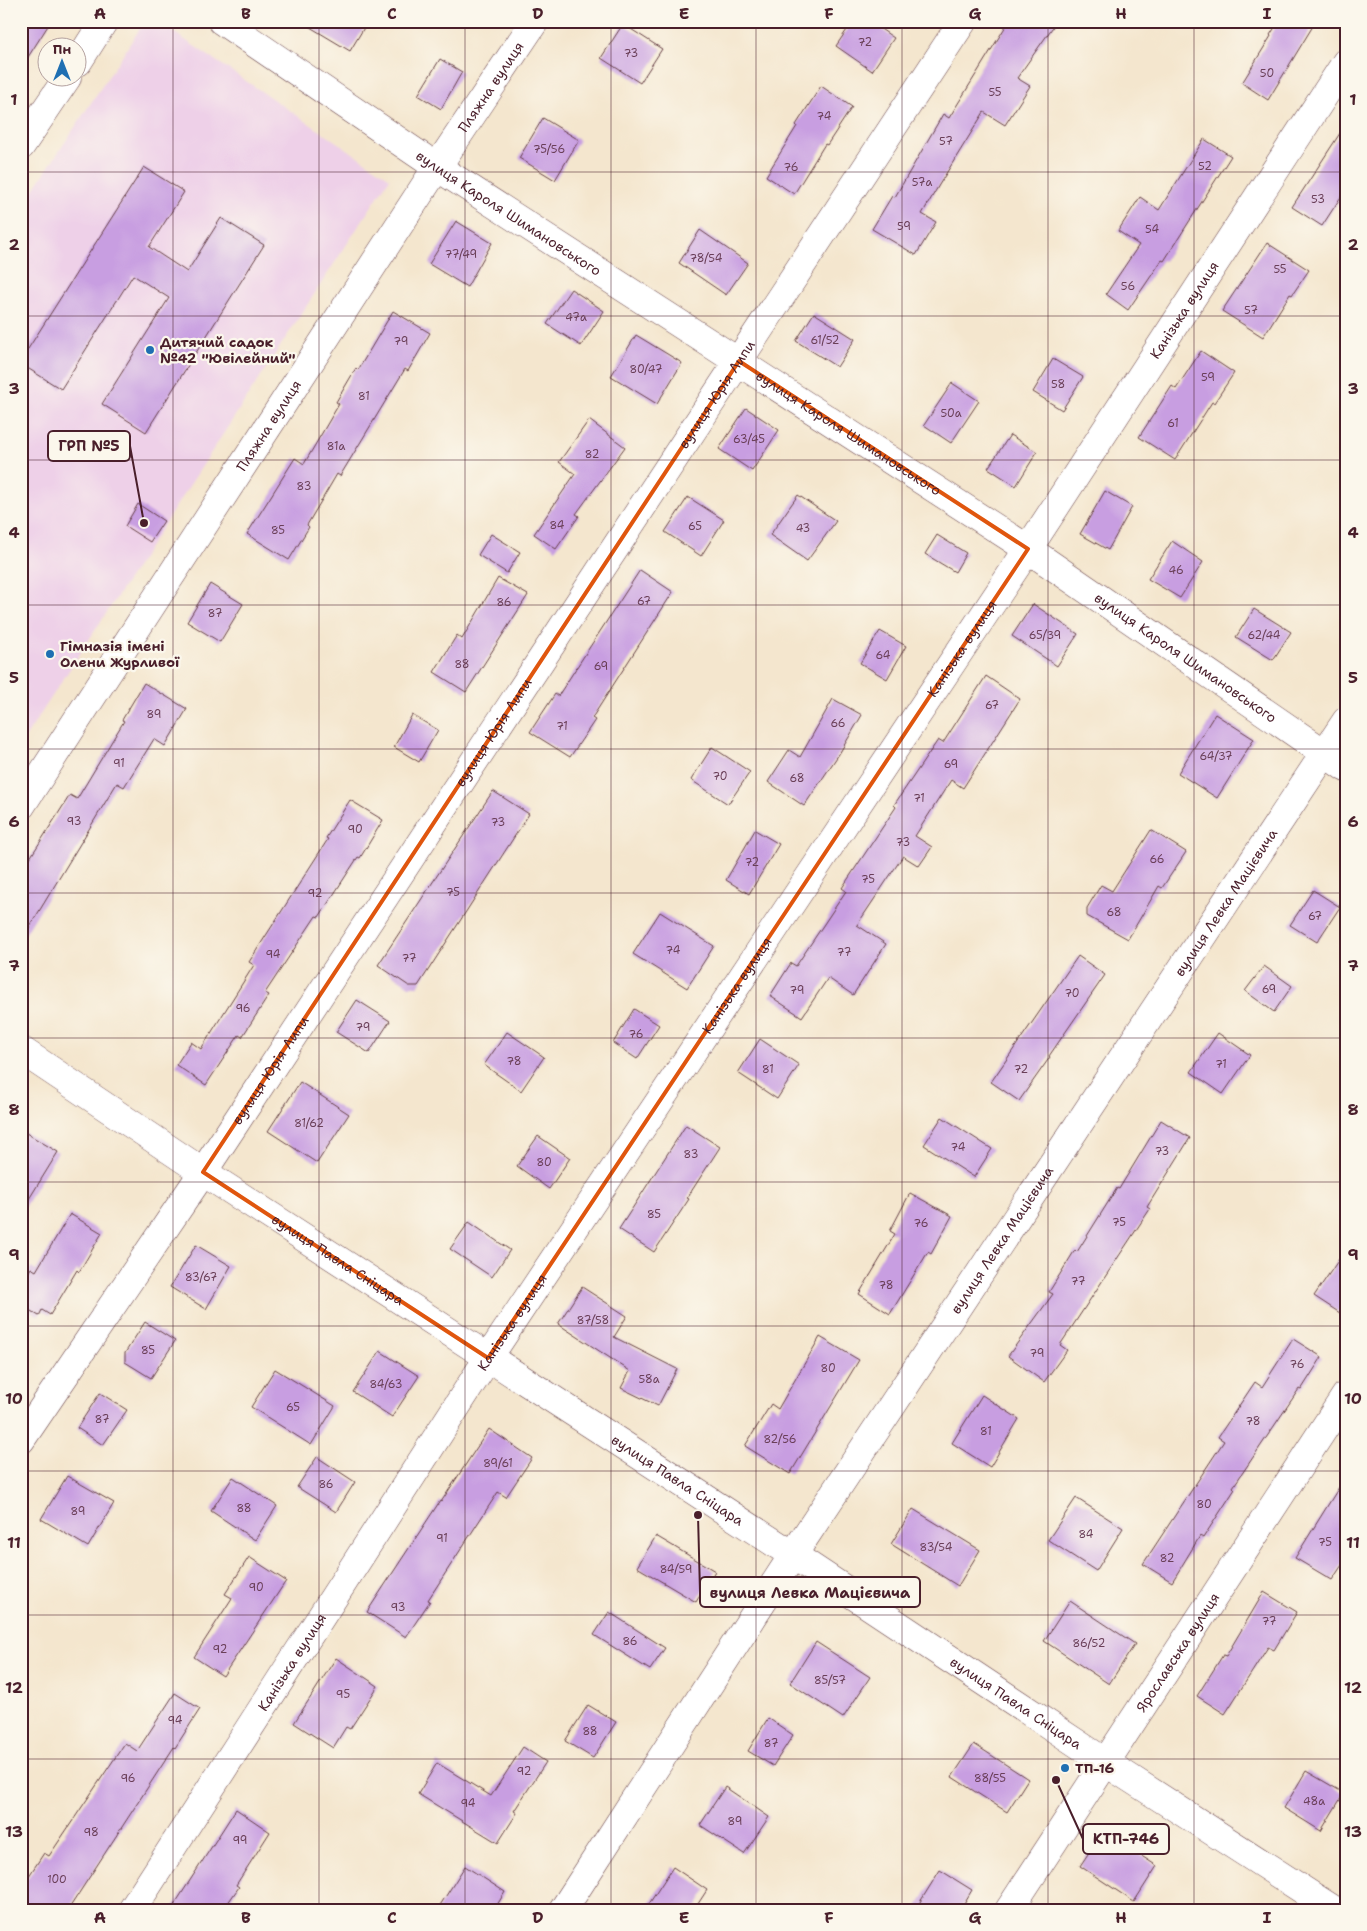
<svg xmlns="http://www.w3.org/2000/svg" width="1367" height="1931" font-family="'Shantell Sans',sans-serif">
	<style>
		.built { fill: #eed0e8 }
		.building { fill: #c89ee1 }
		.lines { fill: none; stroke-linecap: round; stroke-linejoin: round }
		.minor-casing { stroke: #643d43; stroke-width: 29 }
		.minor { stroke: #fff; stroke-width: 28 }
		.marked { fill: none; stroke: #e0560e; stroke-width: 4; stroke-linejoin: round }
		.grid { fill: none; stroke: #4a1f2b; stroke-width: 1; stroke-opacity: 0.55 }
		.poi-dot { fill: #1f6fb2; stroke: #fbf7ec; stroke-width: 2 }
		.labels { text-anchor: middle; stroke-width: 4.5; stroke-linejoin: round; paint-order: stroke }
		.number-label { font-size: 11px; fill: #6a3f58 }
		.street-label { font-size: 14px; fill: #4a1f2b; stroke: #fbf7ec }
		.poi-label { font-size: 14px; font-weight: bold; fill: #4a1f2b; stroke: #fbf7ec; text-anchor: start }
		.leader { fill: none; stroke: #4a1f2b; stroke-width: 2 }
		.callout-dot { fill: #4a1f2b; stroke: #fbf7ec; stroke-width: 2 }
		.callout { fill: #fbf7ec; stroke: #4a1f2b; stroke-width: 2 }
		.callout-label { font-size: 15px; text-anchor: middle; font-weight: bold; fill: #4a1f2b }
		.neatline { fill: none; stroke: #4a1f2b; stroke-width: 2 }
		.grid-label { font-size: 16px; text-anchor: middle; font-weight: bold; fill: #4a1f2b }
	</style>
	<rect width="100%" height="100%" fill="#fbf7ec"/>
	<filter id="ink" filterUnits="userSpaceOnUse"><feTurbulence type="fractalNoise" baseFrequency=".02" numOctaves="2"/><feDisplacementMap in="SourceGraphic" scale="10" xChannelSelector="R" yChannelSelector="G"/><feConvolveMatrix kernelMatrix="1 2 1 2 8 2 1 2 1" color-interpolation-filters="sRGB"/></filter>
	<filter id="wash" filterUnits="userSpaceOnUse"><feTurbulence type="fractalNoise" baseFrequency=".0096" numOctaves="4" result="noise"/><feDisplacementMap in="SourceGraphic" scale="20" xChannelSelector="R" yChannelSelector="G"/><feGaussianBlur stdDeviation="1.12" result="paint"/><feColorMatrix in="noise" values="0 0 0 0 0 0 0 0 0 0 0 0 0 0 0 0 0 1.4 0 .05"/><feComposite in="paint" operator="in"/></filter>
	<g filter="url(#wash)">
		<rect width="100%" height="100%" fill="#f4e6ce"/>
		<polygon class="built" points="145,21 157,21 390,178 21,744 21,209"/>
		<g id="blocks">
			<g class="building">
				<polygon points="21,21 51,21 21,68"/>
				<polygon points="300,21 368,21 350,51"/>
				<polygon points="853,21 869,21 894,38 872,71 836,46"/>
				<polygon points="1009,21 1057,21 1017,78 1030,86 1005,125 984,112 939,185 922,214 936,222 916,255 872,229 892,196 895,197 943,114 949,118"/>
				<polygon points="1279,21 1316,21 1268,100 1242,83 1271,36 1270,35"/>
				<polygon points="623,24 662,49 640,83 601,58"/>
				<polygon points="440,59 462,72 441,109 418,95"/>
				<polygon points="821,86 852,107 827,145 825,144 794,194 766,176 797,126 796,125"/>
				<polygon points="543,118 579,140 555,180 519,158"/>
				<polygon points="1346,124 1346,189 1322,226 1292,207"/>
				<polygon points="1204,139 1231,156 1164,261 1162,260 1128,310 1106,294 1139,245 1118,231 1140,197 1159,210"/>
				<polygon points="144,167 184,192 149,247 187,272 221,218 264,245 146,432 102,404 169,298 133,275 61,389 21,364 21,360"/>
				<polygon points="456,221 492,243 467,287 429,264"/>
				<polygon points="700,230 748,263 726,295 679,263"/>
				<polygon points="1267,243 1309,270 1292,295 1290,294 1263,337 1222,311"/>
				<polygon points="571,289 604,311 581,346 547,324"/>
				<polygon points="393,311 430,333 408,371 405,369 340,476 337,474 307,525 309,527 289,560 247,534 295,458 304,464 339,404 336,402 356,368 358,370"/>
				<polygon points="814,313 855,339 837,367 796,341"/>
				<polygon points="636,335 682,363 657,404 611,376"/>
				<polygon points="1201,351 1234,373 1214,403 1212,402 1175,460 1139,437 1172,386 1176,389"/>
				<polygon points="1053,359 1083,377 1062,410 1033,392"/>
				<polygon points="952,383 979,401 951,443 924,425"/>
				<polygon points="746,408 779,430 752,471 719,449"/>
				<polygon points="589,420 625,447 576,514 579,516 556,549 534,534 575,474 559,462"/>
				<polygon points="1010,435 1037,452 1016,486 988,468"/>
				<polygon points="1105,491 1132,507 1108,550 1080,534"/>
				<polygon points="798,495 836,521 807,561 770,535"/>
				<polygon points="688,497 724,520 701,556 665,532"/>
				<polygon points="138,504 164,521 150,542 125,526"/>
				<polygon points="491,534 520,552 507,573 478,555"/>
				<polygon points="937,535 966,553 955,572 925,554"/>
				<polygon points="1172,541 1203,562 1180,598 1148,579"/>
				<polygon points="640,570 673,592 592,718 595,720 570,757 530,732 555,694 558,696"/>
				<polygon points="498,578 528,595 466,692 434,672 457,635 462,639"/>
				<polygon points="210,584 243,604 220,642 187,622"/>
				<polygon points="1033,604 1078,634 1057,666 1012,636"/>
				<polygon points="1254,609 1291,632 1273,660 1236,637"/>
				<polygon points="880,631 906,646 887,679 860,663"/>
				<polygon points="986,676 1020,699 963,788 951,780 915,836 932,847 919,866 903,856 857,925 886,944 853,995 828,978 802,1017 770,996 791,963 796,966 846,891 842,888 896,807 894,805 938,740 943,743"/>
				<polygon points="144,683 187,709 165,746 154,739 124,787 117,783 21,941 21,872 70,795 77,799 124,721 122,720"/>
				<polygon points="833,699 862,715 839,754 804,806 768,782 789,750 800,757"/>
				<polygon points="1215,714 1254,739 1217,798 1178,773"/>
				<polygon points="412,715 438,730 419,762 394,747"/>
				<polygon points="712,747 750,772 728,804 691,780"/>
				<polygon points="493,791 529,814 418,986 409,986 378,965"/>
				<polygon points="350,800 383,820 360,858 358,857 319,917 316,916 265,993 269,995 242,1037 239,1035 206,1085 176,1065 191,1042 201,1049 254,965 249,962 328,839 326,838"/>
				<polygon points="755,830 779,844 749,894 726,880"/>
				<polygon points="1151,830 1186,852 1162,888 1159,886 1128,939 1087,916 1087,908 1101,885 1112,891"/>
				<polygon points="1313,890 1340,907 1317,942 1290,925"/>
				<polygon points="660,912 714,946 687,988 633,954"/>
				<polygon points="1078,956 1105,975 1049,1056 1050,1057 1019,1101 991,1082"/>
				<polygon points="1264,966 1292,986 1274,1012 1245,991"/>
				<polygon points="357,1000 390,1021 369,1053 336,1032"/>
				<polygon points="634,1009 659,1025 637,1059 613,1043"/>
				<polygon points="507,1032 544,1057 521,1091 484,1065"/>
				<polygon points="1218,1033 1250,1055 1223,1094 1191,1072"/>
				<polygon points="760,1039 799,1065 777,1099 738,1073"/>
				<polygon points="300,1082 349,1114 317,1163 268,1131"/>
				<polygon points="942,1117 992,1149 974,1177 924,1145"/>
				<polygon points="1161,1120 1190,1138 1147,1207 1150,1209 1060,1345 1067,1350 1044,1382 1008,1356 1053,1294 1049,1292 1075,1250 1077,1252 1117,1188 1119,1189"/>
				<polygon points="686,1125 720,1147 687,1198 689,1199 654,1252 619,1229"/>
				<polygon points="21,1130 58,1152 21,1212"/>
				<polygon points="538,1136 570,1158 549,1189 517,1166"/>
				<polygon points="910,1193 952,1216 931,1254 928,1252 890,1314 859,1294 895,1234 890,1231"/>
				<polygon points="70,1214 102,1233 79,1272 77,1270 50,1315 42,1310 39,1316 21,1305 21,1284 31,1268 36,1271"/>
				<polygon points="469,1222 510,1250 492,1277 450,1249"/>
				<polygon points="196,1245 231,1266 206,1309 170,1287"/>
				<polygon points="1346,1249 1346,1317 1314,1296"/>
				<polygon points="582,1287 627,1316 614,1337 677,1369 658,1406 621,1388 630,1371 558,1324"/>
				<polygon points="145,1322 175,1341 151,1378 125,1362 125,1353"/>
				<polygon points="820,1337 859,1360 790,1474 745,1446 771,1404 778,1409"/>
				<polygon points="1293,1339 1322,1357 1301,1390 1299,1389 1233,1487 1235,1489 1203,1538 1200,1536 1172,1582 1143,1564 1224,1441 1218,1437 1255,1382 1262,1387"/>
				<polygon points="380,1351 419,1376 392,1417 353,1392"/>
				<polygon points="275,1369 335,1406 311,1445 251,1407"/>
				<polygon points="100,1393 127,1410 103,1445 77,1428"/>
				<polygon points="982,1395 1019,1419 990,1467 952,1443"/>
				<polygon points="489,1429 532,1458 506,1497 498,1492 428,1600 430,1601 406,1637 367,1612 440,1501 441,1502"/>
				<polygon points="317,1457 355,1482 336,1512 297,1487"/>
				<polygon points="67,1476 114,1503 88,1547 41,1519"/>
				<polygon points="1346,1476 1346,1559 1332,1580 1295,1558"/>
				<polygon points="233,1477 277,1506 255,1540 211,1511"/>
				<polygon points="1076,1498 1123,1528 1096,1571 1048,1540"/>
				<polygon points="913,1509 980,1550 958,1586 891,1544"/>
				<polygon points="656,1536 715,1571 696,1602 637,1567"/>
				<polygon points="249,1557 286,1581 223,1676 194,1657 232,1598 225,1594"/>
				<polygon points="1264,1592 1297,1612 1274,1650 1268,1647 1225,1714 1197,1696 1223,1655 1226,1656"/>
				<polygon points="1070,1601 1135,1644 1109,1684 1044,1641"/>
				<polygon points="609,1612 665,1648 650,1670 594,1635"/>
				<polygon points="816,1642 870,1677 843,1718 790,1683"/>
				<polygon points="336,1658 378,1686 350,1729 346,1727 333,1748 294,1723"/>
				<polygon points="175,1693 200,1709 175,1748 174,1747 68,1910 21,1910 21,1888 44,1853 49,1856 125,1743 137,1751"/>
				<polygon points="588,1705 616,1722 593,1758 565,1741"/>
				<polygon points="768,1718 793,1735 773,1766 748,1751"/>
				<polygon points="974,1744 1028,1779 1007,1812 952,1777"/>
				<polygon points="523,1747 546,1762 514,1811 517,1813 498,1843 418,1794 437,1763 491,1796"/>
				<polygon points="1306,1771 1344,1793 1321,1831 1284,1808"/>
				<polygon points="725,1787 769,1817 744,1854 700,1825"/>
				<polygon points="236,1809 270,1832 236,1885 239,1887 223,1910 171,1910"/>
				<polygon points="1103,1831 1157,1866 1134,1902 1080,1866"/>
				<polygon points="465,1866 505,1892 494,1910 437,1910"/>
				<polygon points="673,1867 707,1890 694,1910 645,1910"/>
				<polygon points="940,1870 972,1890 960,1910 915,1910"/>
			</g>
		</g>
	</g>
	<g filter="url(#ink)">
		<use href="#blocks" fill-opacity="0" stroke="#643d43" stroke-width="1"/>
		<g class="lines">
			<g class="minor-casing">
				<g id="minor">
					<path id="s1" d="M222,21L437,167L1028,549L1346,768"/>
					<polyline points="78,62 104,21"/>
					<polyline points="21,146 67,78"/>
					<path id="s2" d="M21,806L437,167L535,21"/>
					<path id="s3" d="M21,1050L203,1172L793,1555L1105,1762L1334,1910"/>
					<path id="s4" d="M21,1440L203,1172L963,21"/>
					<path id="s5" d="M132,1910L488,1358L1028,549L1346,62"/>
					<path id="s6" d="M563,1910L793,1555L1346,721"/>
					<path id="s7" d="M1009,1910L1346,1395"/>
				</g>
			</g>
			<use href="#minor" class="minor"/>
		</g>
	</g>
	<path class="marked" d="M739,361L1028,549L488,1358L203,1172Z"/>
	<path class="grid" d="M173,21V1910M319,21V1910M465,21V1910M611,21V1910M756,21V1910M902,21V1910M1048,21V1910M1194,21V1910M21,172H1346M21,316H1346M21,460H1346M21,605H1346M21,749H1346M21,893H1346M21,1038H1346M21,1182H1346M21,1326H1346M21,1471H1346M21,1615H1346M21,1759H1346"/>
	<g class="poi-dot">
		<circle cx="150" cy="350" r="5"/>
		<circle cx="50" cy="654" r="5"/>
		<circle cx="1065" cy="1768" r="5"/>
	</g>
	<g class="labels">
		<g class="number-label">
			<text x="865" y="46">72</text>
			<text x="631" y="57">73</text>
			<text x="1267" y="77">50</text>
			<text x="995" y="96">55</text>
			<text x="824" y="120">74</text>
			<text x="946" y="145">57</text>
			<text x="549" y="153">75/56</text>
			<text x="1205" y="170">52</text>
			<text x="791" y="171">76</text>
			<text x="922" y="186">57а</text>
			<text x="1318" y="203">53</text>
			<text x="904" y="230">59</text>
			<text x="1152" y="233">54</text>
			<text x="461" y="258">77/49</text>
			<text x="706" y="262">78/54</text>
			<text x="1280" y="273">55</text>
			<text x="1128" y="290">56</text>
			<text x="1251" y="314">57</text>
			<text x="576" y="321">47а</text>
			<text x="825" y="344">61/52</text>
			<text x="401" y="345">79</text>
			<text x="646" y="373">80/47</text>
			<text x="1208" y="381">59</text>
			<text x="1058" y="388">58</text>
			<text x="364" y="400">81</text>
			<text x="951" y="417">50а</text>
			<text x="1173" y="427">61</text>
			<text x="749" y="443">63/45</text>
			<text x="336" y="450">81а</text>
			<text x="592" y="458">82</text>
			<text x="304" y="490">83</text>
			<text x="557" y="529">84</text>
			<text x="695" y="530">65</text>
			<text x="803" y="532">43</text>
			<text x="278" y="534">85</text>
			<text x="1176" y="574">46</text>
			<text x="644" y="605">67</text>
			<text x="504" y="606">86</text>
			<text x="215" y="617">87</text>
			<text x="1045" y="639">65/39</text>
			<text x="1264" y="639">62/44</text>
			<text x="883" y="659">64</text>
			<text x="462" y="668">88</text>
			<text x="601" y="670">69</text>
			<text x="992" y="709">67</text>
			<text x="154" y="718">89</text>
			<text x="838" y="727">66</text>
			<text x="562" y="730">71</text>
			<text x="1216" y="760">64/37</text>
			<text x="119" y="767">91</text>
			<text x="951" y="768">69</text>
			<text x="720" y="780">70</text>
			<text x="797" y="782">68</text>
			<text x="919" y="802">71</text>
			<text x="74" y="825">93</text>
			<text x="498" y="826">73</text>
			<text x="355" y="833">90</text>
			<text x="903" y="846">73</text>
			<text x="1157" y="863">66</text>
			<text x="752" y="866">72</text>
			<text x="868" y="883">75</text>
			<text x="453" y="896">75</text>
			<text x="315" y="897">92</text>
			<text x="1114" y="916">68</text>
			<text x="1315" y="920">67</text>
			<text x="673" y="954">74</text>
			<text x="844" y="956">77</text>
			<text x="273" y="958">94</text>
			<text x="409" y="962">77</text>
			<text x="1269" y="993">69</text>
			<text x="797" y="994">79</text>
			<text x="1072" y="997">70</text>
			<text x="243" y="1012">96</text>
			<text x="363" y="1031">79</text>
			<text x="636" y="1038">76</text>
			<text x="514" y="1065">78</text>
			<text x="1221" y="1068">71</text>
			<text x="768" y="1073">81</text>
			<text x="1021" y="1073">72</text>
			<text x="309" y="1127">81/62</text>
			<text x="958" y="1151">74</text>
			<text x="1162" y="1155">73</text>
			<text x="691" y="1158">83</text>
			<text x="544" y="1166">80</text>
			<text x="654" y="1218">85</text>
			<text x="1119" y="1226">75</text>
			<text x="921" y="1227">76</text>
			<text x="201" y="1281">83/67</text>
			<text x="1078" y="1285">77</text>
			<text x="886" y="1289">78</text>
			<text x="593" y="1324">87/58</text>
			<text x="148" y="1354">85</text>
			<text x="1037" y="1357">79</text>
			<text x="1297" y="1368">76</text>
			<text x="828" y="1372">80</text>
			<text x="649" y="1383">58а</text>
			<text x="386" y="1388">84/63</text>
			<text x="293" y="1411">65</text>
			<text x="102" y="1423">87</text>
			<text x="1253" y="1425">78</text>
			<text x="986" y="1435">81</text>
			<text x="780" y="1443">82/56</text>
			<text x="498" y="1467">89/61</text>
			<text x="326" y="1488">86</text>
			<text x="1204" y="1508">80</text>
			<text x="244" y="1512">88</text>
			<text x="78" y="1515">89</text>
			<text x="1086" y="1538">84</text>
			<text x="442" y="1542">91</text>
			<text x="1325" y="1546">75</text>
			<text x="936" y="1551">83/54</text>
			<text x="1167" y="1562">82</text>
			<text x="676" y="1573">84/59</text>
			<text x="256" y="1591">90</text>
			<text x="398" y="1611">93</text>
			<text x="1269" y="1625">77</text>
			<text x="630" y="1645">86</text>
			<text x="1089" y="1647">86/52</text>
			<text x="220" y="1653">92</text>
			<text x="830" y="1684">85/57</text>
			<text x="343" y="1698">95</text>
			<text x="175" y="1724">94</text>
			<text x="590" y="1735">88</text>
			<text x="771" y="1747">87</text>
			<text x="524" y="1775">92</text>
			<text x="128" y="1782">96</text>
			<text x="990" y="1782">88/55</text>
			<text x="1314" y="1805">48а</text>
			<text x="468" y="1807">94</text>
			<text x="735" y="1825">89</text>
			<text x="91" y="1836">98</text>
			<text x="240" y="1844">99</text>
			<text x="57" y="1883">100</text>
		</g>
		<g class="street-label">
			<text dy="5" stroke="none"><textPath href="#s2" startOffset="859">Пляжна вулиця</textPath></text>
			<text dy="5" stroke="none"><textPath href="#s1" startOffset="345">вулиця Кароля Шимановського</textPath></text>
			<text dy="5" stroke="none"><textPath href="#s5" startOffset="1915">Канізька вулиця</textPath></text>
			<text dy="5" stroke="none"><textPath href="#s4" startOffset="1256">вулиця Юрія Липи</textPath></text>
			<text dy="5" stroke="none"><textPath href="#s2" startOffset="454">Пляжна вулиця</textPath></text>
			<text dy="5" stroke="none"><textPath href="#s1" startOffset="750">вулиця Кароля Шимановського</textPath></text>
			<text dy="5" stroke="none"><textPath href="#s5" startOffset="1510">Канізька вулиця</textPath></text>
			<text dy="5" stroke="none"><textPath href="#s1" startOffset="1155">вулиця Кароля Шимановського</textPath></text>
			<text dy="5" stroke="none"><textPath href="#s4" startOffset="851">вулиця Юрія Липи</textPath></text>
			<text dy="5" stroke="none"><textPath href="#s6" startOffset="1206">вулиця Левка Мацієвича</textPath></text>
			<text dy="5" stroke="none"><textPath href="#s5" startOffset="1105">Канізька вулиця</textPath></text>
			<text dy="5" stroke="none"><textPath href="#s4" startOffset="446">вулиця Юрія Липи</textPath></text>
			<text dy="5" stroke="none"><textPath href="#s6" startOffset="801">вулиця Левка Мацієвича</textPath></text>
			<text dy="5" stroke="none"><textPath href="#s3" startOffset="380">вулиця Павла Сніцара</textPath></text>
			<text dy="5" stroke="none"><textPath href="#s5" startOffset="700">Канізька вулиця</textPath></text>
			<text dy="5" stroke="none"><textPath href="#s3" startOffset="785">вулиця Павла Сніцара</textPath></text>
			<text dy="5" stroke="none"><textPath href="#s7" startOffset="308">Ярославська вулиця</textPath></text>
			<text dy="5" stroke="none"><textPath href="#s5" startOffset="295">Канізька вулиця</textPath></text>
			<text dy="5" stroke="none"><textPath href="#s3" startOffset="1190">вулиця Павла Сніцара</textPath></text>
		</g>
		<g class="poi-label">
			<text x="160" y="347">Дитячий садок<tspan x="160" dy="16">№42 "Ювілейний"</tspan></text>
			<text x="60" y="651">Гімназія імені<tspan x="60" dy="16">Олени Журливої</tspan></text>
			<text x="1075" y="1773">ТП-16</text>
		</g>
	</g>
	<path class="leader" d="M144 523L130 446M698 1515L700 1592M1056 1780L1083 1839"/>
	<g class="callout-dot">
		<circle cx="144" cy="523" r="5"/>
		<circle cx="698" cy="1515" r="5"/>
		<circle cx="1056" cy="1780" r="5"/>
	</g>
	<g class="callout">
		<rect x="48" y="431" width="82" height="30" rx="5"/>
		<rect x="700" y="1577" width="220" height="30" rx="5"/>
		<rect x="1083" y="1824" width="86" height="30" rx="5"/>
	</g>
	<g class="callout-label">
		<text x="89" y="451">ГРП №5</text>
		<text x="810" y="1598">вулиця Левка Мацієвича</text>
		<text x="1126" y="1844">КТП-746</text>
	</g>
	<rect width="1367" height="1931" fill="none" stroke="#fbf7ec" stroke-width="55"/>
	<g transform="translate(62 62)"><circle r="24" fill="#fbf7ec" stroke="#b4a19f"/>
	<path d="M0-4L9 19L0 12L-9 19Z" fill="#1f6fb2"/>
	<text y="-8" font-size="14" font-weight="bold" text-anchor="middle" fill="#4a1f2b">Пн</text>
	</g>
	<rect x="28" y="28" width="1312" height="1876" class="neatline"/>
	<g class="grid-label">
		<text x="100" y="19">A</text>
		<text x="246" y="19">B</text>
		<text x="392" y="19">C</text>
		<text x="538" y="19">D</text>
		<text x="684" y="19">E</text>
		<text x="829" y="19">F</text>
		<text x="975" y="19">G</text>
		<text x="1121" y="19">H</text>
		<text x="1267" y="19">I</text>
		<text x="14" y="105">1</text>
		<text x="1353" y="105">1</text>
		<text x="14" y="250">2</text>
		<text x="1353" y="250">2</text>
		<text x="14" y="394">3</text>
		<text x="1353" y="394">3</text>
		<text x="14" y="538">4</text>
		<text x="1353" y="538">4</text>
		<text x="14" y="683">5</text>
		<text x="1353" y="683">5</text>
		<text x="14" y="827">6</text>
		<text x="1353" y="827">6</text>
		<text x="14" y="971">7</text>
		<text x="1353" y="971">7</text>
		<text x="14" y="1115">8</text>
		<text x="1353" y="1115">8</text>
		<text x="14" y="1260">9</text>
		<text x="1353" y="1260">9</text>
		<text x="14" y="1404">10</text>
		<text x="1353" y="1404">10</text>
		<text x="14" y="1548">11</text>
		<text x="1353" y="1548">11</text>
		<text x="14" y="1693">12</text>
		<text x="1353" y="1693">12</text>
		<text x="14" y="1837">13</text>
		<text x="1353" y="1837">13</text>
		<text x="100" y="1923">A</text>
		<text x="246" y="1923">B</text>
		<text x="392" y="1923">C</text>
		<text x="538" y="1923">D</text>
		<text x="684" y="1923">E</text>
		<text x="829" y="1923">F</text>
		<text x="975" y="1923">G</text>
		<text x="1121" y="1923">H</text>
		<text x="1267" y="1923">I</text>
	</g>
</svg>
